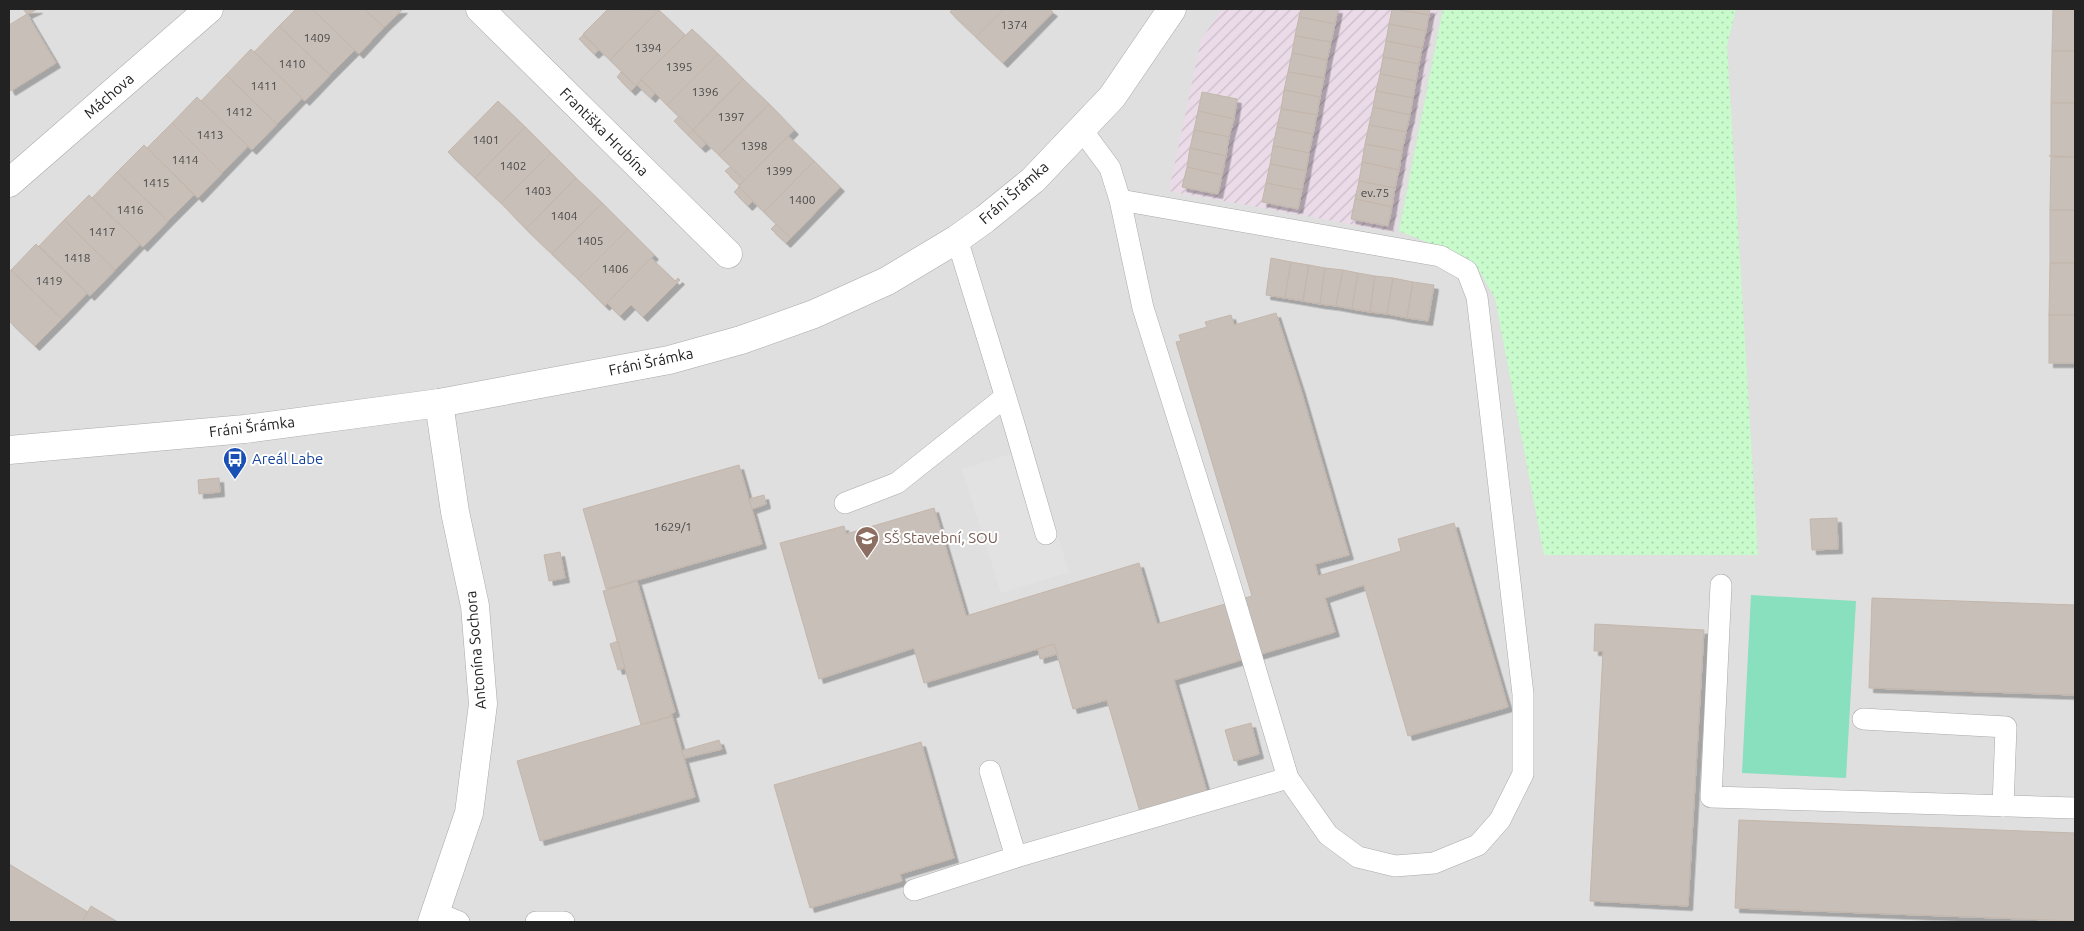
<svg xmlns="http://www.w3.org/2000/svg" width="2084" height="931" font-family="Ubuntu,sans-serif">
	<style>
		.residential { fill: #e0dfdf }
		.industrial { fill: url(#industrial-furrows) }
		.park { fill: url(#park-dots) }
		.pitch { fill: #88e0be }
		.parking { fill: #e2e2e2 }
		.building { fill: #c7bfb8; stroke: #c4b6ab; filter: url(#shadow) }
		.lines { fill: none; stroke-linecap: round; stroke-linejoin: round }
		.service-casing { stroke: #a9a9a9; stroke-width: 22 }
		.minor-casing { stroke: #a9a9a9; stroke-width: 29 }
		.tertiary-casing { stroke: #a9a9a9; stroke-width: 29 }
		.service { stroke: #fff; stroke-width: 21 }
		.minor { stroke: #fff; stroke-width: 28 }
		.tertiary { stroke: #fff; stroke-width: 28 }
		.labels { text-anchor: middle; stroke-width: 4; stroke-linejoin: round; paint-order: stroke }
		.number-label { font-size: 12px; fill: #4b4948 }
		.street-label { font-size: 15px; fill: #222; stroke: #fff }
		.transit-label { font-size: 15px; fill: #164399; stroke: #fff; text-anchor: start }
		.education-label { font-size: 15px; fill: #785e54; stroke: #fff; text-anchor: start }
	</style>
	<defs>
		<pattern id="industrial-furrows" width="10" height="10" patternUnits="userSpaceOnUse" patternTransform="scale(1.25)"><rect width="10" height="10" fill="#ebdbe8"/><path d="M-1 1l2-2M0 10L10 0M9 11l2-2" fill="none" stroke="#c9bcc7"/></pattern>
		<pattern id="park-dots" width="8" height="8" patternUnits="userSpaceOnUse" patternTransform="scale(1.25)"><rect width="8" height="8" fill="#c8facc"/><path d="M2 2h.1M6 6h.1" fill="none" stroke="#acd6af" stroke-width="1.8" stroke-linecap="round"/></pattern>
		<filter id="shadow"><feDropShadow dx="4.5" dy="4.5" stdDeviation="0" flood-color="#0004"/></filter>
	</defs>
	<rect width="100%" height="100%" fill="#f2efe9"/>
	<rect class="residential" x="9" y="9" width="2066" height="913"/>
	<polygon class="industrial" points="1222,9 1438,9 1394,232 1169,191 1201,40"/>
	<polygon class="park" points="1443,9 1736,9 1727,46 1758,555 1544,555 1495,298 1480,272 1461,256 1399,231"/>
	<polygon class="pitch" points="1751,595 1856,601 1846,778 1742,773"/>
	<polygon class="parking" points="1030,448 1069,572 1001,593 962,469"/>
	<g class="building">
		<polygon points="23,9 38,9 27,14"/>
		<polygon points="296,9 312,9 355,50 330,75 279,26"/>
		<polygon points="312,9 364,9 384,27 359,54"/>
		<polygon points="364,9 403,9 384,27"/>
		<polygon points="608,9 659,10 610,60 583,34"/>
		<polygon points="953,9 1004,9 976,37 950,12"/>
		<polygon points="1004,9 1049,9 1053,12 1003,63 976,37"/>
		<polygon points="1301,9 1338,9 1335,24 1299,17"/>
		<polygon points="1392,9 1429,15 1426,31 1389,24"/>
		<polygon points="1397,9 1430,9 1429,15"/>
		<polygon points="2053,9 2075,9 2075,51 2052,51"/>
		<polygon points="659,10 685,35 636,86 610,60"/>
		<polygon points="27,14 56,63 11,91 9,88 9,25"/>
		<polygon points="1299,17 1335,24 1331,42 1295,36"/>
		<polygon points="1389,24 1426,31 1422,48 1386,41"/>
		<polygon points="279,26 330,75 305,101 254,52"/>
		<polygon points="692,29 718,54 667,105 641,79"/>
		<polygon points="583,35 599,50 594,54 579,39"/>
		<polygon points="1295,36 1331,42 1327,60 1292,53"/>
		<polygon points="1386,41 1422,48 1419,64 1383,57"/>
		<polygon points="251,49 302,98 277,124 226,75"/>
		<polygon points="2052,51 2075,51 2075,103 2051,103"/>
		<polygon points="1292,53 1327,60 1324,78 1288,72"/>
		<polygon points="718,54 743,79 693,130 667,105"/>
		<polygon points="1383,57 1419,64 1416,81 1380,74"/>
		<polygon points="621,72 636,86 631,91 617,77"/>
		<polygon points="1288,72 1324,78 1320,97 1284,90"/>
		<polygon points="1380,74 1416,81 1413,98 1376,91"/>
		<polygon points="226,75 277,124 252,150 201,101"/>
		<polygon points="743,79 769,104 719,155 693,130"/>
		<polygon points="641,80 655,93 651,98 637,85"/>
		<polygon points="1284,90 1320,97 1317,115 1281,109"/>
		<polygon points="1376,91 1413,98 1410,115 1373,107"/>
		<polygon points="1202,92 1237,99 1234,119 1198,111"/>
		<polygon points="197,97 248,146 222,173 172,123"/>
		<polygon points="498,101 525,127 475,178 448,152"/>
		<polygon points="2051,103 2075,103 2075,157 2049,156 2051,155"/>
		<polygon points="769,104 794,130 745,180 719,155"/>
		<polygon points="1373,107 1410,115 1406,132 1369,125"/>
		<polygon points="1281,109 1317,115 1313,134 1277,127"/>
		<polygon points="1198,111 1234,119 1229,137 1194,130"/>
		<polygon points="679,116 693,130 688,135 674,121"/>
		<polygon points="172,123 222,173 198,198 147,148"/>
		<polygon points="1369,125 1406,132 1402,151 1365,144"/>
		<polygon points="525,127 551,153 501,203 475,178"/>
		<polygon points="1277,127 1313,134 1309,153 1273,146"/>
		<polygon points="693,130 706,144 701,148 688,135"/>
		<polygon points="1194,130 1229,137 1226,156 1190,148"/>
		<polygon points="788,136 814,161 764,212 738,187"/>
		<polygon points="1365,144 1402,151 1399,170 1362,162"/>
		<polygon points="144,145 194,195 168,221 117,172"/>
		<polygon points="1273,146 1309,153 1306,171 1270,164"/>
		<polygon points="1190,148 1226,156 1222,175 1187,167"/>
		<polygon points="551,153 576,178 526,229 501,203"/>
		<polygon points="2051,157 2075,157 2075,210 2050,210"/>
		<polygon points="814,161 840,187 791,238 764,212"/>
		<polygon points="1362,162 1399,170 1395,188 1359,181"/>
		<polygon points="1270,164 1306,171 1302,190 1266,183"/>
		<polygon points="730,167 744,181 739,185 725,171"/>
		<polygon points="1187,167 1222,175 1218,194 1182,187"/>
		<polygon points="117,172 168,221 143,247 92,198"/>
		<polygon points="576,178 602,203 552,254 526,229"/>
		<polygon points="1359,181 1395,188 1392,207 1355,199"/>
		<polygon points="1266,183 1302,190 1298,209 1262,202"/>
		<polygon points="739,187 753,201 748,206 734,192"/>
		<polygon points="89,195 140,244 115,270 64,220"/>
		<polygon points="1355,199 1392,207 1388,226 1351,219"/>
		<polygon points="602,203 628,229 578,279 552,254"/>
		<rect x="2050" y="210" width="25" height="53"/>
		<polygon points="64,220 115,270 90,296 39,246"/>
		<polygon points="776,224 791,238 786,243 771,229"/>
		<polygon points="628,229 654,255 605,306 578,279"/>
		<polygon points="36,244 87,293 62,319 11,270"/>
		<polygon points="651,258 675,281 678,278 680,280 643,317 631,305 620,316 607,303"/>
		<polygon points="1271,258 1291,262 1285,298 1266,295"/>
		<polygon points="1291,262 1309,265 1303,301 1285,298"/>
		<polygon points="2050,263 2075,263 2075,315 2049,315"/>
		<polygon points="1309,265 1325,268 1320,304 1303,301"/>
		<polygon points="1325,268 1343,270 1336,306 1320,304"/>
		<polygon points="11,270 62,319 35,346 9,321 9,272"/>
		<polygon points="1343,270 1358,273 1352,309 1336,306"/>
		<polygon points="1358,273 1375,276 1370,312 1352,309"/>
		<polygon points="1375,276 1393,278 1387,314 1370,312"/>
		<polygon points="1393,278 1413,282 1407,318 1387,314"/>
		<polygon points="1413,282 1434,285 1428,321 1407,318"/>
		<polygon points="1276,313 1301,390 1349,555 1315,564 1318,576 1401,551 1398,539 1454,523 1508,707 1408,736 1364,585 1325,598 1335,632 1174,680 1207,792 1140,812 1107,700 1073,709 1054,644 924,683 914,648 819,679 780,543 844,526 846,534 934,508 966,616 1139,563 1157,624 1252,596 1176,342 1181,341 1179,335 1207,327 1205,322 1231,315 1234,325"/>
		<rect x="2049" y="315" width="26" height="48"/>
		<polygon points="739,465 762,544 606,589 583,509"/>
		<polygon points="219,478 220,492 199,494 198,480"/>
		<polygon points="764,495 766,504 752,509 749,499"/>
		<polygon points="1837,518 1838,549 1812,550 1810,519"/>
		<polygon points="560,552 565,578 549,581 544,555"/>
		<polygon points="637,581 675,712 671,714 672,716 641,725 603,591"/>
		<polygon points="1872,598 2075,605 2075,695 1869,688"/>
		<polygon points="1595,624 1704,630 1688,906 1590,901 1603,651 1594,651"/>
		<polygon points="618,641 625,668 618,670 610,644"/>
		<polygon points="1054,644 1057,654 1040,659 1038,649"/>
		<polygon points="672,716 695,797 540,841 517,761"/>
		<polygon points="1251,723 1259,754 1234,761 1225,730"/>
		<polygon points="719,740 722,749 685,758 681,751"/>
		<polygon points="921,742 954,858 900,874 902,881 810,908 774,785"/>
		<polygon points="1739,820 2075,833 2075,921 1735,908"/>
		<polygon points="9,864 88,912 82,922 9,922"/>
		<polygon points="91,906 118,922 82,922"/>
	</g>
	<g class="lines">
		<g class="service-casing">
			<g id="service">
				<polyline points="1082,130 1110,168 1120,200 1143,308 1226,571 1288,778 1328,835 1358,857 1395,866 1434,863 1478,845 1500,820 1523,774 1523,694 1477,297 1467,271 1440,256 1120,200"/>
				<polyline points="957,239 1014,424 1046,534"/>
				<polyline points="845,503 897,483 1005,397"/>
				<polyline points="1721,585 1711,797 2075,808"/>
				<polyline points="1863,719 2006,727 2003,806"/>
				<polyline points="990,771 1016,857"/>
				<polyline points="914,890 1016,857 1288,778"/>
				<polyline points="437,913 459,922"/>
				<polyline points="536,922 564,922"/>
			</g>
		</g>
		<g class="minor-casing">
			<g id="minor">
				<polyline points="480,9 728,254"/>
				<polyline points="9,183 209,9"/>
				<polyline points="432,922 469,813 483,704 475,606 455,512 439,403"/>
			</g>
		</g>
		<g class="tertiary-casing">
			<polyline id="tertiary" points="9,450 245,429 439,403 669,360 741,340 814,314 887,281 957,239 985,219 1033,180 1112,97 1172,9"/>
		</g>
		<use href="#service" class="service"/>
		<use href="#minor" class="minor"/>
		<use href="#tertiary" class="tertiary"/>
	</g>
	<defs>
		<g id="bus-pin" transform="scale(1.25)"><path d="M0 17L-7.5 6A9.5 9.5 0 1 1 7.5 6Z" fill="#1a4fb4" stroke="#fff"/><path d="M-5-6H5V4H4V6H2V4H-2V6H-4V4H-5ZM-3.5-4V0h7V-4ZM-3.5 1.2v1.5H-2V1.2ZM2 1.2v1.5H3.5V1.2Z" fill="#fff"/></g>
		<g id="university-pin" transform="scale(1.25)"><path d="M0 17L-7.5 6A9.5 9.5 0 1 1 7.5 6Z" fill="#8d6e63" stroke="#fff"/><path d="M0-5L7-2L0 1L-7-2ZM-4 1L0 2.5L4 1V4Q0 6-4 4Z" fill="#fff"/></g>
	</defs>
	<g fill-rule="evenodd">
		<use href="#bus-pin" x="235" y="459"/>
		<use href="#university-pin" x="867" y="538"/>
	</g>
	<g class="labels">
		<g class="number-label">
			<text x="1014" y="29">1374</text>
			<text x="317" y="42">1409</text>
			<text x="648" y="52">1394</text>
			<text x="292" y="68">1410</text>
			<text x="679" y="71">1395</text>
			<text x="264" y="90">1411</text>
			<text x="705" y="96">1396</text>
			<text x="239" y="116">1412</text>
			<text x="731" y="121">1397</text>
			<text x="210" y="139">1413</text>
			<text x="486" y="144">1401</text>
			<text x="754" y="150">1398</text>
			<text x="185" y="164">1414</text>
			<text x="513" y="170">1402</text>
			<text x="779" y="175">1399</text>
			<text x="156" y="187">1415</text>
			<text x="538" y="195">1403</text>
			<text x="1375" y="197">ev.75</text>
			<text x="802" y="204">1400</text>
			<text x="130" y="214">1416</text>
			<text x="564" y="220">1404</text>
			<text x="102" y="236">1417</text>
			<text x="590" y="245">1405</text>
			<text x="77" y="262">1418</text>
			<text x="615" y="273">1406</text>
			<text x="49" y="285">1419</text>
			<text x="673" y="531">1629/1</text>
		</g>
		<g class="street-label">
			<text transform="translate(109 96) rotate(-41)" y="5">Máchova</text>
			<text transform="translate(604 132) rotate(45)" y="5">Františka Hrubína</text>
			<text transform="translate(1014 193) rotate(-41)" y="5">Fráni Šrámka</text>
			<text transform="translate(651 362) rotate(-12)" y="5">Fráni Šrámka</text>
			<text transform="translate(252 427) rotate(-7)" y="5">Fráni Šrámka</text>
			<text transform="translate(476 650) rotate(-95)" y="5">Antonína Sochora</text>
		</g>
		<g class="transit-label">
			<text x="252" y="464">Areál Labe</text>
		</g>
		<g class="education-label">
			<text x="884" y="543">SŠ Stavební, SOU</text>
		</g>
	</g>
	<rect width="2084" height="931" fill="none" stroke="#222222" stroke-width="20"/>
</svg>
